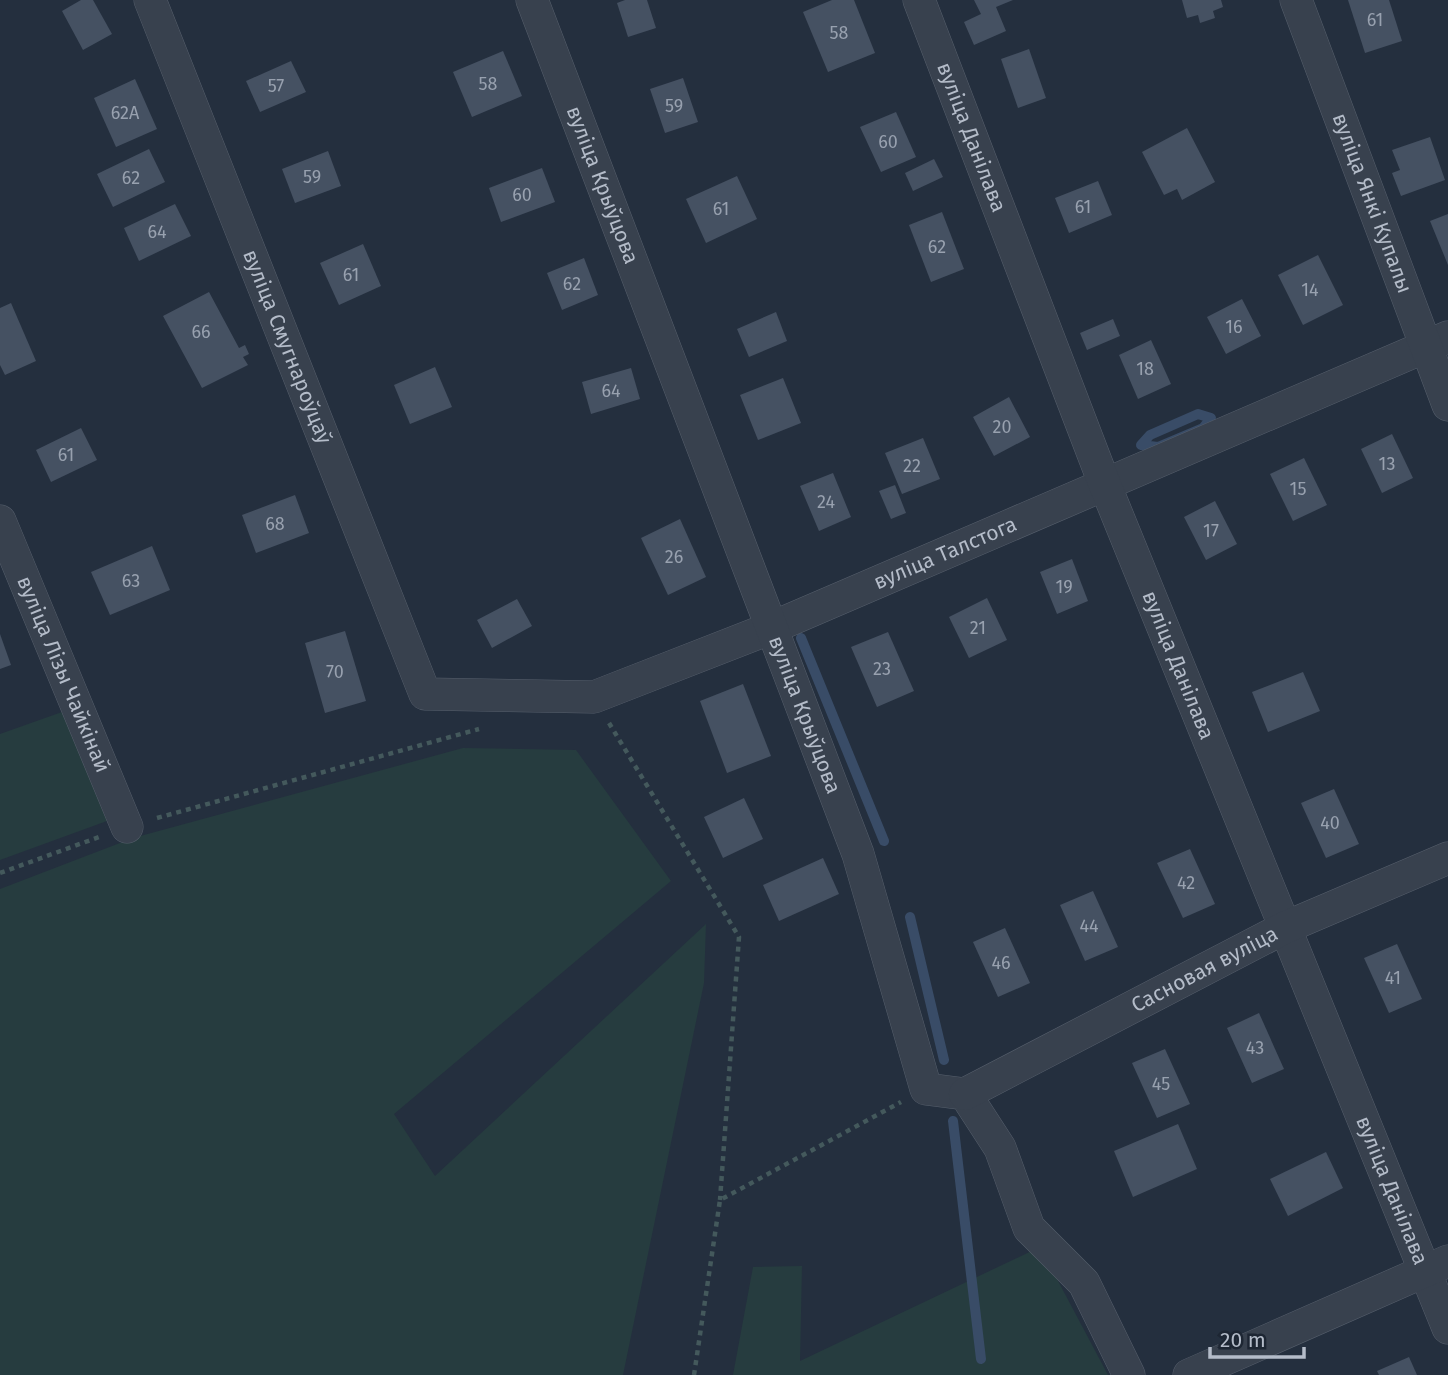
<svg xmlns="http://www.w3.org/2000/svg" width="1448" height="1375" font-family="'Fira Sans',sans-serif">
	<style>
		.green { fill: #263c3f }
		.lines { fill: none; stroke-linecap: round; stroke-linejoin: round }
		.stream { stroke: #394c67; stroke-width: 10 }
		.building { fill: #455162 }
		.street-casing { stroke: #565f6c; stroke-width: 33 }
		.path { stroke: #44595c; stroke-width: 4.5; stroke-dasharray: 5 5; stroke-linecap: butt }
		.street { stroke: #38414e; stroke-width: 32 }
		.labels { text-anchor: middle; stroke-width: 6; stroke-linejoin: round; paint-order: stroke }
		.number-label { font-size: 18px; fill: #98a1af }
		.street-label { font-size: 21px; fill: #b4bcc9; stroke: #1d2633 }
	</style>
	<rect width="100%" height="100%" fill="#242f3e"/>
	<g class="green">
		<polygon points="62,712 107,821 0,860 0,734"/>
		<polygon points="463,748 576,750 671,881 394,1114 435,1176 706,924 704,983 623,1375 0,1375 0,889 133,838"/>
		<polygon points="1040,1247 1108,1375 733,1375 753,1267 802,1266 800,1361"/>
	</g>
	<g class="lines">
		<g class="stream">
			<polygon points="1198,414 1211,418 1203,428 1158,447 1141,445 1150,435"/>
			<polyline points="801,638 884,841"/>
			<polyline points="910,917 944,1060"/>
			<polyline points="953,1121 981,1359"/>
		</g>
	</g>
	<g class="building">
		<polygon points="81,0 93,0 112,34 83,50 62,11"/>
		<polygon points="625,0 647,0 656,28 628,37 617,3"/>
		<polygon points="832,0 854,0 875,53 828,72 803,12"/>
		<polygon points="974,0 1013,0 996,7 1006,31 974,45 964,22 981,14"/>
		<polygon points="1182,0 1221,0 1223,7 1213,11 1215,18 1200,23 1198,15 1187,18"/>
		<polygon points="1348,0 1389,0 1402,41 1365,53"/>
		<polygon points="1029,49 1046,98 1018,108 1001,59"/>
		<polygon points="503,51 522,96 472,117 453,72"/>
		<polygon points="291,61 306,92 260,112 246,81"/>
		<polygon points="683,78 698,122 665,133 650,89"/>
		<polygon points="135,79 157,129 116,147 94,98"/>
		<polygon points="896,112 916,157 881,172 860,127"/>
		<polygon points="1187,128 1215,182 1182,200 1177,189 1164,195 1142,152"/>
		<polygon points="1430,137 1445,180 1401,196 1392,173 1400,170 1392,150"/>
		<polygon points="149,149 165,182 113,207 97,174"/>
		<polygon points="328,151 341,186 295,203 282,169"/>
		<polygon points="934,159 943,177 913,191 905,173"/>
		<polygon points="542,168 555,202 501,222 489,188"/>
		<polygon points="737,176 757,219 706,243 686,199"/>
		<polygon points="1098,181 1112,215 1069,233 1055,198"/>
		<polygon points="175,204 191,236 139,261 124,228"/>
		<polygon points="942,212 964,269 931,282 909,225"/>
		<polygon points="1448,214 1448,265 1430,221"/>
		<polygon points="363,244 381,286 339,305 320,263"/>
		<polygon points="1318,255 1343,305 1303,325 1278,275"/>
		<polygon points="584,258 598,295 562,310 547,273"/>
		<polygon points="209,292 239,348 245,345 249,354 243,357 248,365 202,388 163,316"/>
		<polygon points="1242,299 1261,336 1226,354 1207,317"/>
		<polygon points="11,303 36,361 5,375 0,365 0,308"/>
		<polygon points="776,312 787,341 749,357 737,329"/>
		<polygon points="1113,319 1120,336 1087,350 1080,333"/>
		<polygon points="1151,340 1171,384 1138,399 1119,355"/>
		<polygon points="435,367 452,407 410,424 394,385"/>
		<polygon points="631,368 640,399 591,414 582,382"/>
		<polygon points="783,378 801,423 758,440 740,395"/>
		<polygon points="1009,397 1030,437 994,456 973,417"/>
		<polygon points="81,428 97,460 51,482 36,450"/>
		<polygon points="1392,434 1413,478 1382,493 1361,449"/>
		<polygon points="923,438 940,479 902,494 885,453"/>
		<polygon points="1304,458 1327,505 1293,521 1270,474"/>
		<polygon points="833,473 851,517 819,531 800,486"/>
		<polygon points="895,485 906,513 891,519 879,491"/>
		<polygon points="295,495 309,533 256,553 242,515"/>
		<polygon points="1215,501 1237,544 1206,560 1184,517"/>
		<polygon points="680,519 706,577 668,595 641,538"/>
		<polygon points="152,546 170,590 110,615 91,572"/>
		<polygon points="1072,559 1088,601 1057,614 1040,572"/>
		<polygon points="987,598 1007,640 969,658 949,617"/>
		<polygon points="517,599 532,626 492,648 477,620"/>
		<polygon points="345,631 366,701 325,713 305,643"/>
		<polygon points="888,632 914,691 877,707 851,647"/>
		<polygon points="0,634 11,665 0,669"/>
		<polygon points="1303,672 1320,711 1268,732 1252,692"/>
		<polygon points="743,684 771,756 727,773 700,701"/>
		<polygon points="1334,789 1359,844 1326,858 1301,803"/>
		<polygon points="744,798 763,839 723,858 704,817"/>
		<polygon points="1190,849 1215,904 1183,918 1157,863"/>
		<polygon points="823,858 839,894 779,921 763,885"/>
		<polygon points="1093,891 1118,947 1085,961 1060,905"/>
		<polygon points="1005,928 1030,983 998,997 973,942"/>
		<polygon points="1397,944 1422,999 1389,1013 1364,958"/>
		<polygon points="1259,1013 1284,1069 1252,1083 1227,1028"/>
		<polygon points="1165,1049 1190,1104 1157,1118 1132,1063"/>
		<polygon points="1178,1124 1197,1169 1133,1197 1114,1151"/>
		<polygon points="1326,1152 1343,1188 1288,1216 1270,1179"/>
		<polygon points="1409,1357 1417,1375 1379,1375 1377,1371"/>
	</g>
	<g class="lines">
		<g class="street-casing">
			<g id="street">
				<path id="s1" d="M150,0L425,694L594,697L771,628L1448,337"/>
				<path id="s2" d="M532,0L858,854L926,1089L965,1094L1000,1148L1029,1228L1084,1283L1129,1375"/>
				<path id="s3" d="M919,0L1105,485L1448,1328"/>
				<path id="s4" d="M1296,0L1448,405"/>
				<path id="s5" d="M0,521L127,827"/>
				<path id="s6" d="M965,1094L1284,928L1448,858"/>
				<polyline points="1189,1375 1448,1261"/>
			</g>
		</g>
		<g class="path">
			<polyline points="609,723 739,937 720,1200"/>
			<polyline points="157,818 479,729"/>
			<polyline points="0,873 99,837"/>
			<polyline points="694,1375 720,1200 901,1102"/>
		</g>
		<use href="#street" class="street"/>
	</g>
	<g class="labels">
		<g class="number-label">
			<text x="1375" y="26">61</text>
			<text x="839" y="39">58</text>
			<text x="488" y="90">58</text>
			<text x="276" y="92">57</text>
			<text x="674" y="112">59</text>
			<text x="125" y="119">62А</text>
			<text x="888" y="148">60</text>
			<text x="312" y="183">59</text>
			<text x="131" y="184">62</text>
			<text x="522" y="201">60</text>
			<text x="1083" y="213">61</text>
			<text x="721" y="215">61</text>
			<text x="157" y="238">64</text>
			<text x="937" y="253">62</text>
			<text x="351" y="281">61</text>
			<text x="572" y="290">62</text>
			<text x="1310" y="296">14</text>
			<text x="1234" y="333">16</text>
			<text x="201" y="338">66</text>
			<text x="1145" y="375">18</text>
			<text x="611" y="397">64</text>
			<text x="1002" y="433">20</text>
			<text x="66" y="461">61</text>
			<text x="1387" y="470">13</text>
			<text x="912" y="472">22</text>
			<text x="1298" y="495">15</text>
			<text x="826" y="508">24</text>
			<text x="275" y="530">68</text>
			<text x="1211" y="537">17</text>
			<text x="674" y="563">26</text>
			<text x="131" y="587">63</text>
			<text x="1064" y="593">19</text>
			<text x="978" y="634">21</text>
			<text x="882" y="675">23</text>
			<text x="335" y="678">70</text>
			<text x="1330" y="829">40</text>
			<text x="1186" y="889">42</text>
			<text x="1089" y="932">44</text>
			<text x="1001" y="969">46</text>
			<text x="1393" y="984">41</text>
			<text x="1255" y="1054">43</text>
			<text x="1161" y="1090">45</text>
		</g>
		<g class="street-label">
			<text dy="7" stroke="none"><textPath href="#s3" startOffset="147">вуліца Данілава</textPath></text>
			<text dy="7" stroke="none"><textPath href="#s2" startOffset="198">вуліца Крыўцова</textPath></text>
			<text dy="7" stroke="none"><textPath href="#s4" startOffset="217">вуліца Янкі Купалы</textPath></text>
			<text dy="7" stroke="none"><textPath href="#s1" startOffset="373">вуліца Смугнароўцаў</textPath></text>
			<text dy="7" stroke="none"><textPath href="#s1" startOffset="1295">вуліца Талстога</textPath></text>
			<text dy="7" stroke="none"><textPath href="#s3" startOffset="714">вуліца Данілава</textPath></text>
			<text dy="7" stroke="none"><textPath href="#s5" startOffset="166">вуліца Лізы Чайкінай</textPath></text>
			<text dy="7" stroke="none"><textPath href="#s2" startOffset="765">вуліца Крыўцова</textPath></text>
			<text dy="7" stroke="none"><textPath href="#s6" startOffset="270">Сасновая вуліца</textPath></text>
			<text dy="7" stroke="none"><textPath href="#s3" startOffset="1281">вуліца Данілава</textPath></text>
		</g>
	</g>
	<path d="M1210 1347v10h94v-10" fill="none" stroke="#b4bcc9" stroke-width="3.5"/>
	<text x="1220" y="1347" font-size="21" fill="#b4bcc9" stroke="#1d2633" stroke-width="5" paint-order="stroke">20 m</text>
</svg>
